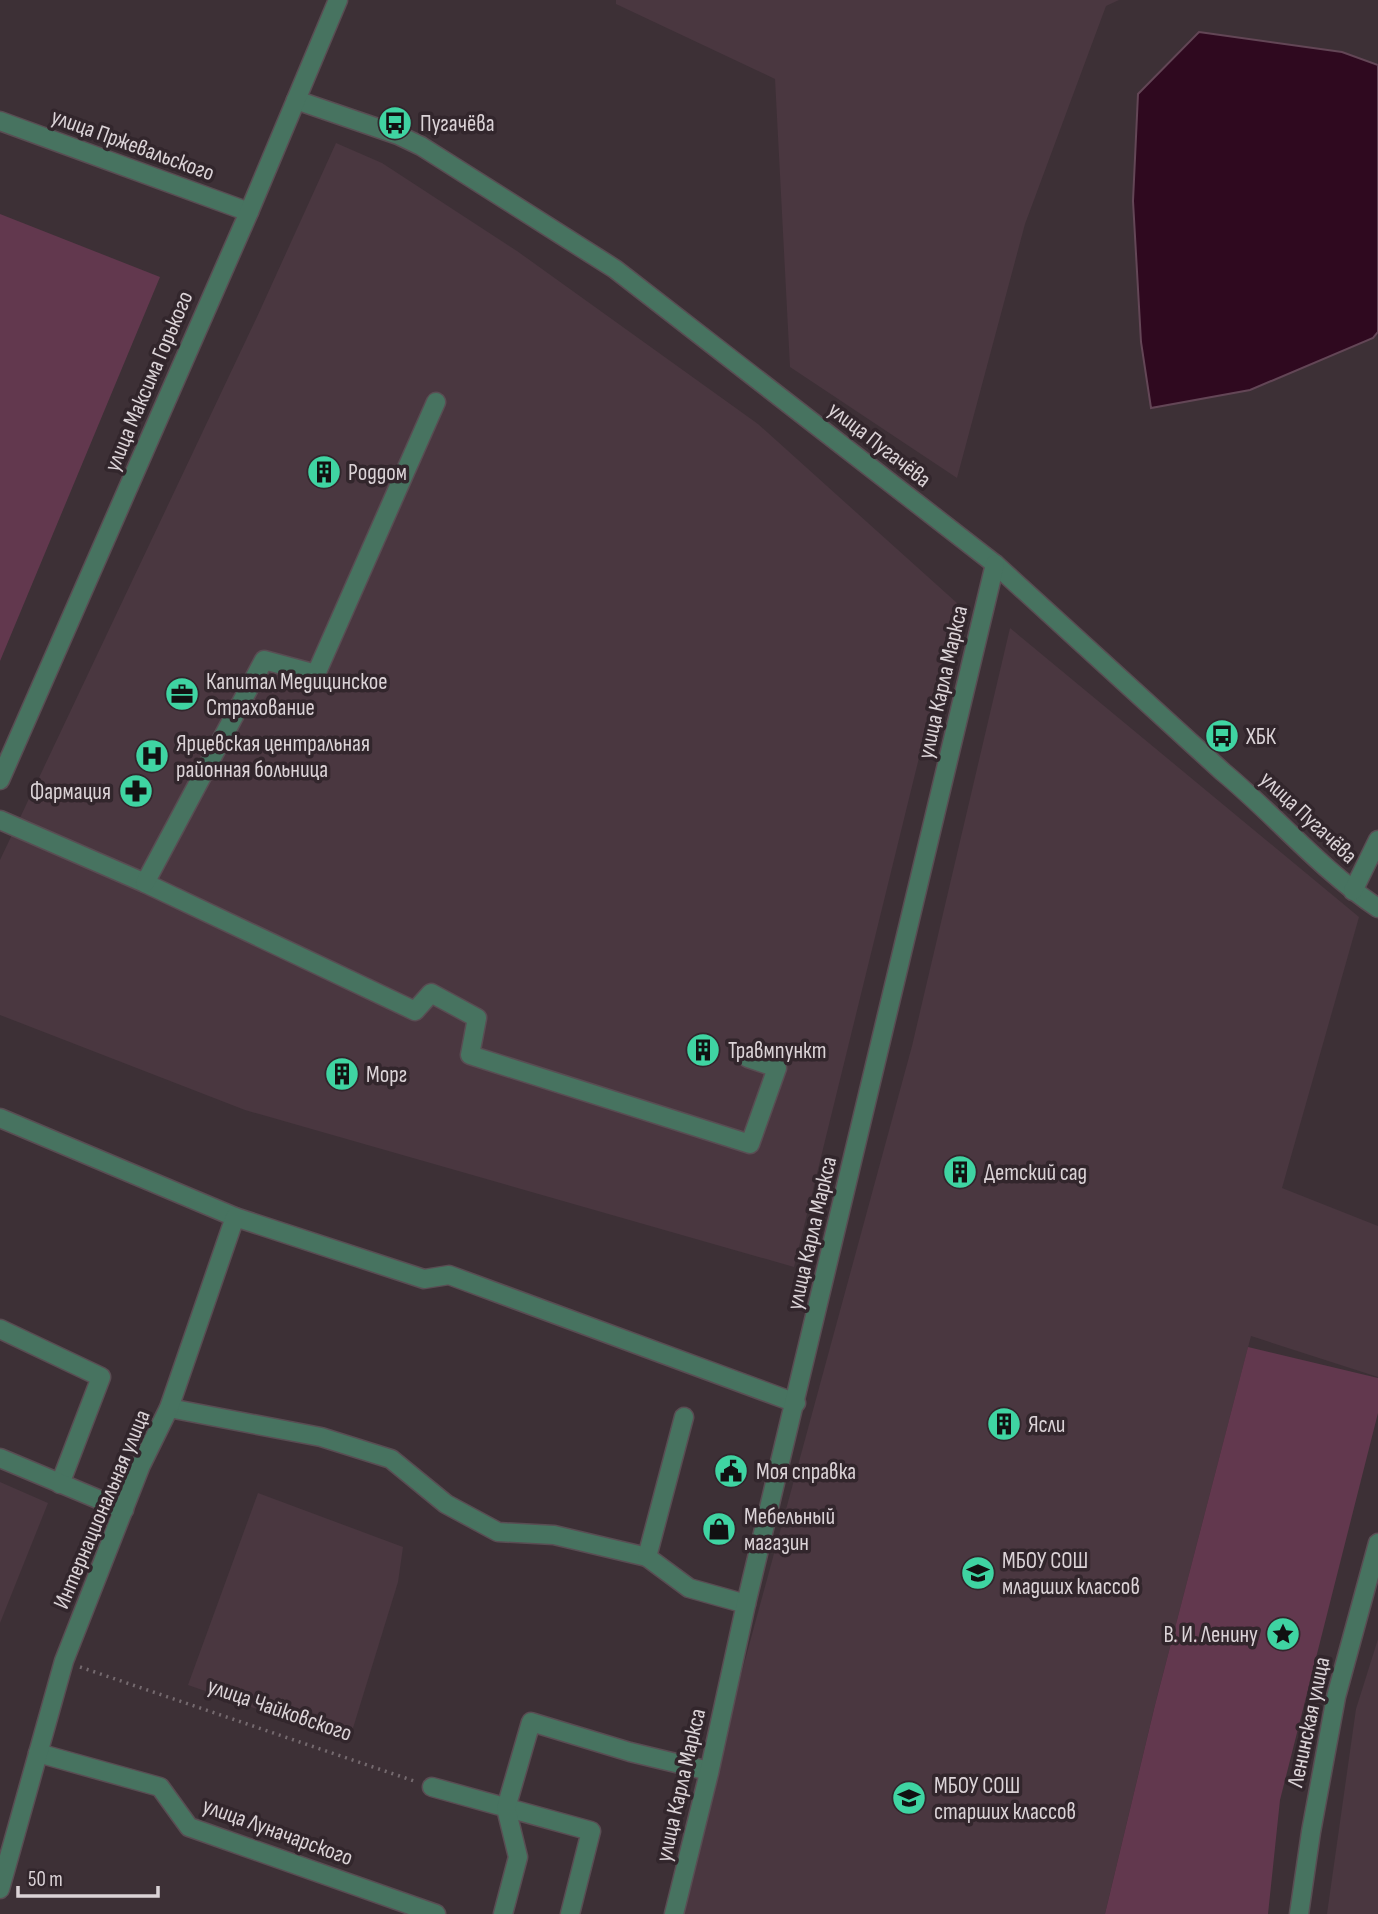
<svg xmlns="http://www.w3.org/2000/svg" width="1378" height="1914" font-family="'Sofia Sans Condensed',sans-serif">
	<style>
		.built { fill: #4a3740 }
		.green { fill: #62384e }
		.water { fill: #2f091f; stroke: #634656; stroke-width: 2 }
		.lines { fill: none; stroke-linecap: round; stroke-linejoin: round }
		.minor-casing { stroke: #594d53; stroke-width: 21 }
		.path { stroke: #756a6f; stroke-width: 3.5; stroke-dasharray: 2 5; stroke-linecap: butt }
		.minor { stroke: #477360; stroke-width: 18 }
		.labels { text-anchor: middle; stroke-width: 7; stroke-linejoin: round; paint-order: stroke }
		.poi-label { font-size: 23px; fill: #dbd3d7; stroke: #32262c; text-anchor: start }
		.street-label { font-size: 23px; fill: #dbd3d7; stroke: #32262c }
	</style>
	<rect width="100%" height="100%" fill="#3d3036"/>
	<g class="built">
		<polygon points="616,0 1119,0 1106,6 1025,224 957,478 790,367 775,79 616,4"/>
		<polygon points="336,143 382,163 517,251 758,424 957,603 794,1267 245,1110 0,1015 0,860 257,317"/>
		<polygon points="1010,628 1359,917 1282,1188 1378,1226 1378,1377 1251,1336 1155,1705 1105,1914 676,1914 912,1046"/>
		<polygon points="0,1482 48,1503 0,1623"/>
		<polygon points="258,1493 403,1547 398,1582 349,1741 188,1685"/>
		<polygon points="1378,1639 1378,1914 1327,1914 1356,1709"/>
	</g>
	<g class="green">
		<polygon points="0,214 160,277 0,661"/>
		<polygon points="1248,1347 1378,1378 1378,1413 1280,1800 1268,1914 1105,1914 1155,1705"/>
	</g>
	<polygon class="water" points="1199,32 1342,52 1378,65 1378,332 1373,338 1250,390 1151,408 1141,342 1133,201 1138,94"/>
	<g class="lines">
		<g class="minor-casing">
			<g id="minor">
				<path d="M296,100L398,135L421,146L615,269L995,564L1223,772C1275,815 1322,871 1378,908"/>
				<polyline points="0,121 249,212"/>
				<polyline points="0,780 249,212 338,0"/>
				<polyline points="0,820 145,883 415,1011 431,993 477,1018 470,1055 750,1144 777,1068 748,1058"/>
				<polyline points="145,883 264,660 316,674 436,402"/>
				<polyline points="1353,891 1378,840"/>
				<polyline points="0,1118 235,1217"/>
				<polyline points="0,1329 101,1377 60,1484"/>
				<polyline points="169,1408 321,1437 391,1459 446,1504 498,1532 554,1535 647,1557"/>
				<polyline points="684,1417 647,1557 689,1588 746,1604"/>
				<polyline points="0,1458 124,1510"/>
				<polyline points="38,1753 160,1787 189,1827 436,1914"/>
				<polyline points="432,1787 591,1831 570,1914"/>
				<polyline points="0,1889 64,1661 141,1465 169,1408 235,1217 424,1279 449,1275 796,1403"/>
				<polyline points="503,1914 518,1857 506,1808 531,1722 630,1752 709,1771"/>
				<polyline points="674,1914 709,1773 746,1604 995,564"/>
				<polyline points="1299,1914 1311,1832 1336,1697 1378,1543"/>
			</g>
		</g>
		<polyline class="path" points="80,1667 417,1782"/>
		<use href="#minor" class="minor"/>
	</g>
	<defs>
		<g id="bus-disc" transform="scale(1.75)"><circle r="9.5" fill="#3fd4a2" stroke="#32262c"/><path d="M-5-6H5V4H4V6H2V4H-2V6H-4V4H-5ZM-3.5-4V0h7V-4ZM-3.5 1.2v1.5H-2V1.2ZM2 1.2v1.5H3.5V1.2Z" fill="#111"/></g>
		<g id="building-disc" transform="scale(1.75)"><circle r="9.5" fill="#3fd4a2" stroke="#32262c"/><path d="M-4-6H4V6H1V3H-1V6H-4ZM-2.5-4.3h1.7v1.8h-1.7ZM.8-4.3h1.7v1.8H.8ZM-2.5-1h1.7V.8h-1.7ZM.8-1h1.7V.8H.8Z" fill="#111"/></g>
		<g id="office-disc" transform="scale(1.75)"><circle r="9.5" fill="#3fd4a2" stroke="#32262c"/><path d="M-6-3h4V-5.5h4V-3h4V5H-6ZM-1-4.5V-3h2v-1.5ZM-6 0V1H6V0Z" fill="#111"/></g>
		<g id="hospital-disc" transform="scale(1.75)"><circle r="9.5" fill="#3fd4a2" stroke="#32262c"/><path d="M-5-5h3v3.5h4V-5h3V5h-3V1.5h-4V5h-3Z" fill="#111"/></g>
		<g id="pharmacy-disc" transform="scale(1.75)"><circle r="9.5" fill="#3fd4a2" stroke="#32262c"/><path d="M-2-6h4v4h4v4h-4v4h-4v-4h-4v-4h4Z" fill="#111"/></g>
		<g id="civic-disc" transform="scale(1.75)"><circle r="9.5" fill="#3fd4a2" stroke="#32262c"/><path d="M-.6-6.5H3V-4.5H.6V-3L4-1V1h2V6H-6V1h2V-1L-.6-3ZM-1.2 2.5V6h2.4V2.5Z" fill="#111"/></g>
		<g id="shop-disc" transform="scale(1.75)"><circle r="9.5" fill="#3fd4a2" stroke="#32262c"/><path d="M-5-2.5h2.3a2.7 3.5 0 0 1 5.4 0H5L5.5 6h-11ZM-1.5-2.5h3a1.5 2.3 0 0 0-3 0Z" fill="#111"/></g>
		<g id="school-disc" transform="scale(1.75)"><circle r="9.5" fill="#3fd4a2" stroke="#32262c"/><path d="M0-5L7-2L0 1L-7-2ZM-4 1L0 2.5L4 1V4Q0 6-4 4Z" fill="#111"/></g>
		<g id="sight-disc" transform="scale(1.75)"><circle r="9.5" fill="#3fd4a2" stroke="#32262c"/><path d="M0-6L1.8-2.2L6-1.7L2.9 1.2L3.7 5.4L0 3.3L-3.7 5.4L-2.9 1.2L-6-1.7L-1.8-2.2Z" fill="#111"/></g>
	</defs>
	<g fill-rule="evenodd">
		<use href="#bus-disc" x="395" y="123"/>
		<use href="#building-disc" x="324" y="472"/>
		<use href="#office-disc" x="182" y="694"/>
		<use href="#bus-disc" x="1222" y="736"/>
		<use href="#hospital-disc" x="152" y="756"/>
		<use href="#pharmacy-disc" x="136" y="791"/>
		<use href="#building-disc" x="703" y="1050"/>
		<use href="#building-disc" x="342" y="1074"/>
		<use href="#building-disc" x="960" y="1172"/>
		<use href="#building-disc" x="1004" y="1424"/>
		<use href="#civic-disc" x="731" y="1471"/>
		<use href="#shop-disc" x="719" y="1529"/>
		<use href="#school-disc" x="978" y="1573"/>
		<use href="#sight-disc" x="1283" y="1634"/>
		<use href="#school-disc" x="909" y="1798"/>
	</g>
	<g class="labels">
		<g class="poi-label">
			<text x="420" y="131">Пугачёва</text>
			<text x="348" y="480">Роддом</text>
			<text x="206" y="689">Капитал Медицинское<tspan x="206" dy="26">Страхование</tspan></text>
			<text x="1246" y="744">ХБК</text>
			<text x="176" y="751">Ярцевская центральная<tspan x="176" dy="26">районная больница</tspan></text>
			<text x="111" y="799" text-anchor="end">Фармация</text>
			<text x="728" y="1058">Травмпункт</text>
			<text x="366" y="1082">Морг</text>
			<text x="984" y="1180">Детский сад</text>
			<text x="1028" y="1432">Ясли</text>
			<text x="756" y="1479">Моя справка</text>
			<text x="744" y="1524">Мебельный<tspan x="744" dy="26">магазин</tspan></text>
			<text x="1002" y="1568">МБОУ СОШ<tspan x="1002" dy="26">младших классов</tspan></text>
			<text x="1258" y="1642" text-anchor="end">В. И. Ленину</text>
			<text x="934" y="1793">МБОУ СОШ<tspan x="934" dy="26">старших классов</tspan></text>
		</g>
		<g class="street-label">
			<text transform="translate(133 144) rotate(20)" y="8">улица Пржевальского</text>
			<text transform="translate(148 381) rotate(-67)" y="8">улица Максима Горького</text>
			<text transform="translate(880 444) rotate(38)" y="8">улица Пугачёва</text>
			<text transform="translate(942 682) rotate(-77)" y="8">улица Карла Маркса</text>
			<text transform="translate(1309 817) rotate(43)" y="8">улица Пугачёва</text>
			<text transform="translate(811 1233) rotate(-77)" y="8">улица Карла Маркса</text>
			<text transform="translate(101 1509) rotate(-67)" y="8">Интернациональная улица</text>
			<text transform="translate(280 1709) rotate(19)" y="8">улица Чайковского</text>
			<text transform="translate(1308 1722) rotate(-78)" y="8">Ленинская улица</text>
			<text transform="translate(680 1785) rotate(-77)" y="8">улица Карла Маркса</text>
			<text transform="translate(278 1831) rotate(20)" y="8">улица Луначарского</text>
		</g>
	</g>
	<path d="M18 1886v10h140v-10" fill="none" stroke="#dbd3d7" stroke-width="3.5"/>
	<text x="28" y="1886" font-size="21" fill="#dbd3d7" stroke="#32262c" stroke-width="5" paint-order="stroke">50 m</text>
</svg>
